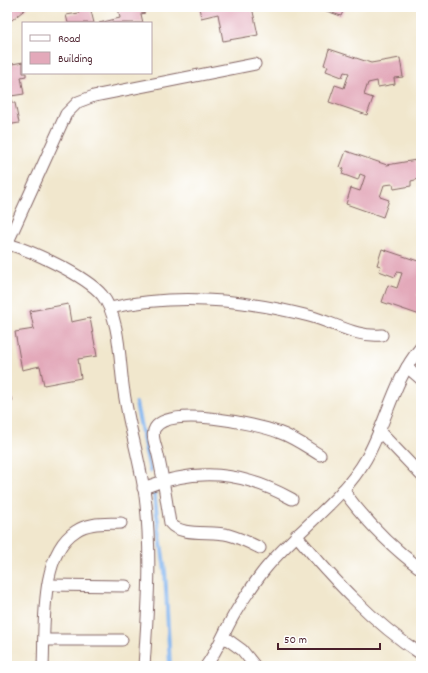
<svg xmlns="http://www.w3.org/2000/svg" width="428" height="673" font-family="Dekko,sans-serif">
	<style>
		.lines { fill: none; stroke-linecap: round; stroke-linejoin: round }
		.stream { stroke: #82b5ef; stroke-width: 4 }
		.building { fill: #e3a9ba }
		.minor-casing { stroke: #846564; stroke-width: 13 }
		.minor { stroke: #fff; stroke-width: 11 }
	</style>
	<rect width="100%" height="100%" fill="#fff"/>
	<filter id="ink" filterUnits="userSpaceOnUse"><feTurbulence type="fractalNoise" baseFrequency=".025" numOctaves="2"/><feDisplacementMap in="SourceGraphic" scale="8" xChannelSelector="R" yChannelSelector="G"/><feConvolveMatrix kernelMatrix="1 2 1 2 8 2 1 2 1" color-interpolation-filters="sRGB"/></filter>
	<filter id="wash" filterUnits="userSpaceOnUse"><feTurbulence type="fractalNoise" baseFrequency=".012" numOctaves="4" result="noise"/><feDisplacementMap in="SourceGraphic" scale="16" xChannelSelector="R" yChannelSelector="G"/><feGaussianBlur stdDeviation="0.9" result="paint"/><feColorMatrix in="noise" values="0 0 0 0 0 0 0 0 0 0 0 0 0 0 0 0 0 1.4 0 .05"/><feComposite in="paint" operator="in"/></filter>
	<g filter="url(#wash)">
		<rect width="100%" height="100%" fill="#f1e7cd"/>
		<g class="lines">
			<g class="stream">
				<polyline points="136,403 150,471"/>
				<polyline points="154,494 165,571 170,666"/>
			</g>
		</g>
		<g id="blocks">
			<g class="building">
				<polygon points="7,7 28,7 7,24"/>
				<polygon points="90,7 94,23 68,23 66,15 79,13 78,10"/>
				<polygon points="118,7 144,7 145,13 141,14 143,23 99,23 120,18"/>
				<polygon points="199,7 252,7 258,35 223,41 218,14 201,18"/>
				<polygon points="315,7 345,7 341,16"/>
				<polygon points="329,49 371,63 400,58 403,77 394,78 395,84 378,87 377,81 368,83 364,95 373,98 367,115 329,102 335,85 344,88 349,73 344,72 342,77 326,71 328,66 324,65"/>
				<polygon points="23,62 23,73 26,73 26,76 21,77 24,94 11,96 12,103 15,103 19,123 7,125 7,65"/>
				<polygon points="346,151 387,165 416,160 419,179 411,181 411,186 394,189 393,184 384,185 380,197 389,200 383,217 346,204 351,188 360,191 365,176 360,174 358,180 342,174 344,169 340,167"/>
				<polygon points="382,249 421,262 421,284 417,295 421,296 420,315 382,302 388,285 397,288 402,273 397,272 395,277 379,271 381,266 377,265"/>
				<polygon points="68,304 71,322 90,318 97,356 78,359 81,378 44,385 40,366 22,370 15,332 34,329 30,311"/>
				<polygon points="7,393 13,400 7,406"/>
			</g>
		</g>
	</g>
	<g filter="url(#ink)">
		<use href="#blocks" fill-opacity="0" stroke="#846564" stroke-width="1"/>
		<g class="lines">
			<g class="minor-casing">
				<g id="minor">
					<path d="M110,308C176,293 243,299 309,316C333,322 357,338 382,335"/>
					<polyline points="407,367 421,379"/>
					<polyline points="379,431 421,475"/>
					<path d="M143,488C198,467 241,471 292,499"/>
					<path d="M343,490C365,520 391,547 421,569"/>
					<path d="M296,535C333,579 372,622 421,654"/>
					<path d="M260,548C250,543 240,538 229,535C211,530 181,537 170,523C166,499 163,475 157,451C155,444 151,434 155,428C169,405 256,424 278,432C293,437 307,447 320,455"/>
					<polyline points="48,585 126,586"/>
					<polyline points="224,637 242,650 255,666"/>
					<polyline points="44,640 122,640"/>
					<path d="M43,666C45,628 39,554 76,531C89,522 106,524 121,523"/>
					<path d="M144,666C148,609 152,553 145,496C140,461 129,427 124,392C119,363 121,319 102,295C86,276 31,250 7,244L66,114L78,102L94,96L255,64"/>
					<path d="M206,666C219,648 226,627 238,608C247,594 256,580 266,568C297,530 342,501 366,459C387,422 393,380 421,347"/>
				</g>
			</g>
			<use href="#minor" class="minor"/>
		</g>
	</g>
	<rect width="428" height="673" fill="none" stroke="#fff" stroke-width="24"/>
	<rect x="22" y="22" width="130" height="52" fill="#ffffff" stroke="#b7a5aa"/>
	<rect x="30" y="35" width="20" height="6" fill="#ffffff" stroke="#b7a5aa"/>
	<text x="58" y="42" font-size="12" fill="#4a1f2b">Road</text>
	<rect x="30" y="52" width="20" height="12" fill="#e3a9ba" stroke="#b7a5aa"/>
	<text x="58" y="62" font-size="12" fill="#4a1f2b">Building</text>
	<path d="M278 643v6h102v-6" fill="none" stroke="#4a1f2b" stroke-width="2"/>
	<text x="284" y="643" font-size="12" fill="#4a1f2b" stroke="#ffffff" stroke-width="3" paint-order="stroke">50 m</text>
</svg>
